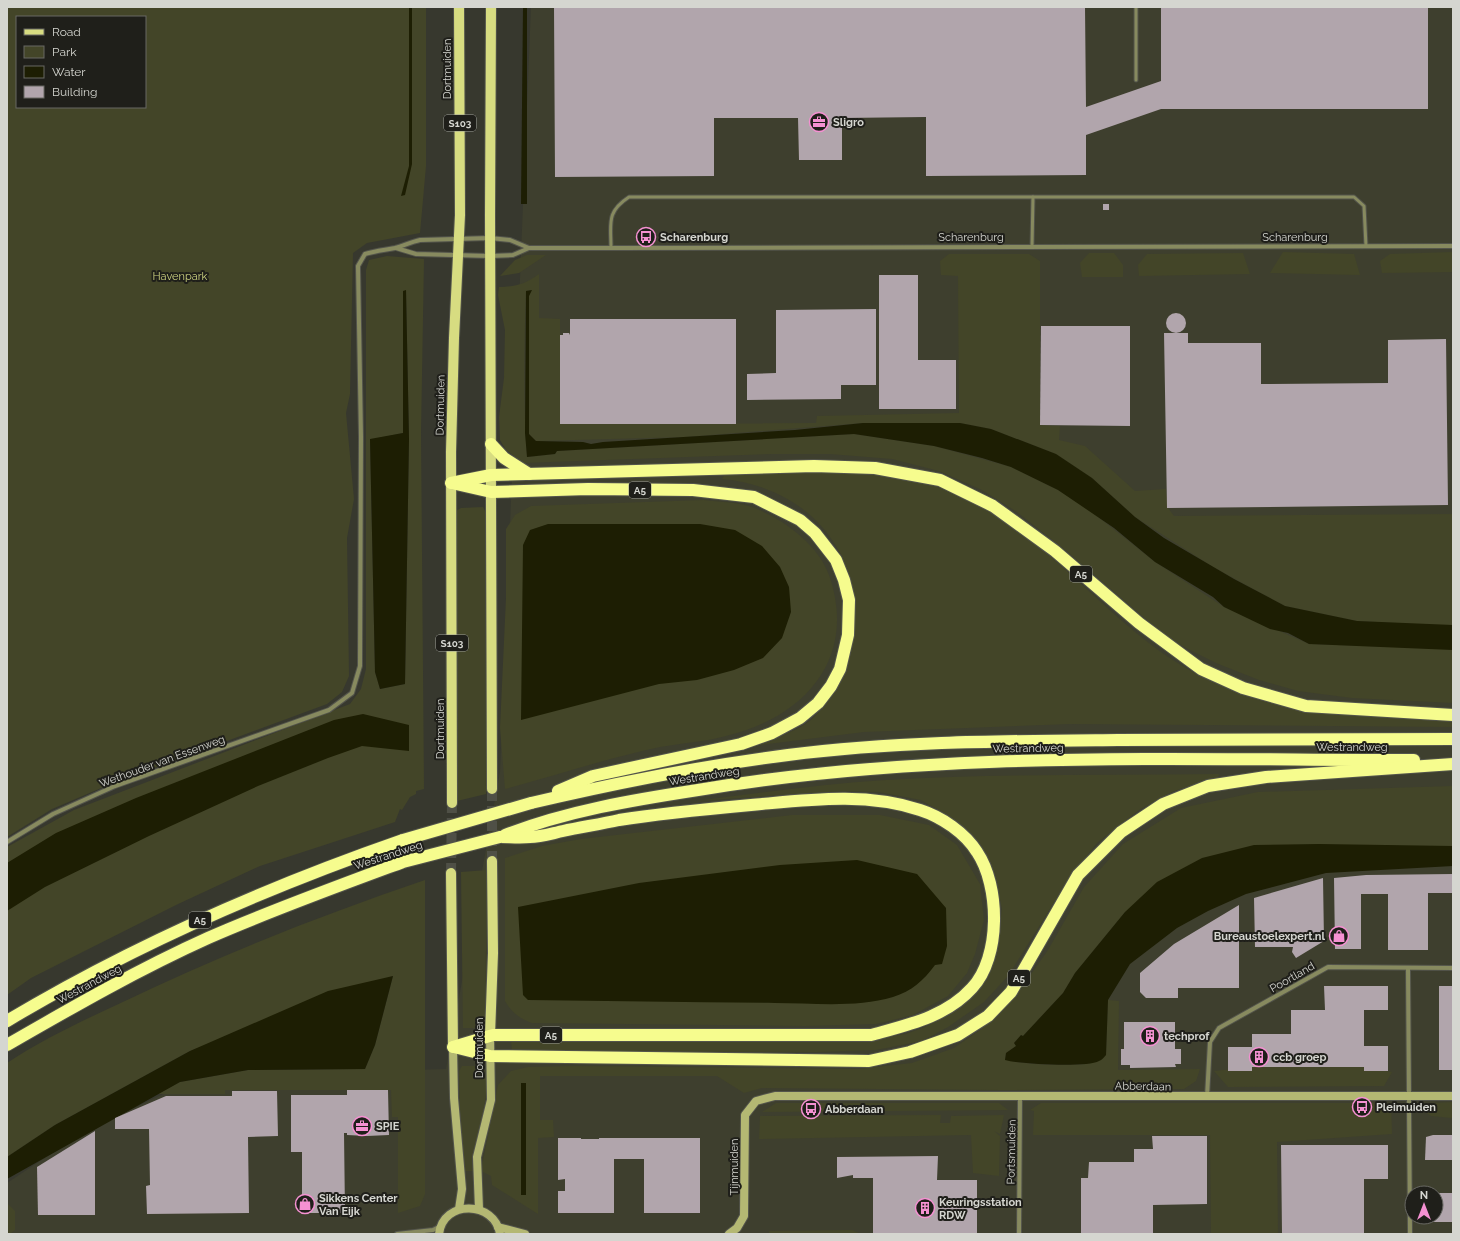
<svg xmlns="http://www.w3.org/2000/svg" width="1460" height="1241" font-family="Raleway,sans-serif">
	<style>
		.built { fill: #3e3f2e; fill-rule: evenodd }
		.green { fill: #434528; fill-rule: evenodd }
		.water { fill: #1d1e03 }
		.building { fill: #b1a5ac }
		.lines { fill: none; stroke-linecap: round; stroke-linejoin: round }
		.primary-tunnel { stroke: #4f5046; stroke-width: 10; stroke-dasharray: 10 5; stroke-linecap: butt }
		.service-casing { stroke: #53544b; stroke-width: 5 }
		.minor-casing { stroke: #53544b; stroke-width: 6 }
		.secondary-casing { stroke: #53544b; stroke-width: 10 }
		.primary-casing { stroke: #53544b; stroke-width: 12 }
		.motorway-casing { stroke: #53544b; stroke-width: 14 }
		.service { stroke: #878a5f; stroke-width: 3 }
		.minor { stroke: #878a5f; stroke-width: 4 }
		.secondary { stroke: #b4b873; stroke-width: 8 }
		.primary { stroke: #d7dc81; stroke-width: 10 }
		.motorway { stroke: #f6fc8e; stroke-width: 12 }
		.motorway-bridge-casing { stroke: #53544b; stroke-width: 14; stroke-linecap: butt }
		.motorway-bridge { stroke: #f6fc8e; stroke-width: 12 }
		.labels { text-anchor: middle; stroke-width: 4; stroke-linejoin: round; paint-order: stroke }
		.shield { fill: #1f1f1a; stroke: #9e9f99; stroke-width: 1 }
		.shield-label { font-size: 10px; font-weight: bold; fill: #d5d6d0 }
		.street-label { font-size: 11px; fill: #d5d6d0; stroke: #1f1f1a }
		.poi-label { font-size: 11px; font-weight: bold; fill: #d5d6d0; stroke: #1f1f1a; text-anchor: start }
		.park-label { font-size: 11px; fill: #cdd281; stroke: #1f1f1a }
	</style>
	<rect width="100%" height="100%" fill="#37382e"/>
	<path class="built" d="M531,7H1453V1234H7V1183L64,1145L109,1120L182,1085L246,1075L446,1069L500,772ZM1412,1193H1436V1217H1412Z"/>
	<g class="green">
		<path d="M7,7H426V166L420,233L367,243L353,253L350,394L346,413L354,499L347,538L349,676L342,692L327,704L113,783L52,809L7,837ZM17,17H145V107H17Z"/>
		<polygon points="1283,252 1354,254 1360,275 1270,273"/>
		<polygon points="1453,252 1453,272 1382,273 1380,261 1390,254"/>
		<polygon points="1089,253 1114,253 1123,265 1123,277 1082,277 1080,263"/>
		<polygon points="1243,253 1250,274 1139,276 1138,265 1147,254"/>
		<path d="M949,254H1029L1040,261V425L1060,426L1059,440L1085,446L1135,491L1166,489L1168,508L1174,516L1453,514V626L1357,621L1285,606L1213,567L1135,517L1092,478L1056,454L991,429L960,423H863L685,437L536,441L529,434V296L531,290L526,291C524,346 523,402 527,457L555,454L557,451L854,434L934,446L1011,467L1058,490L1088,509L1155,562L1224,607L1309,644L1453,649V703L1352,698L1298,691L1259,680L1216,663L1170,640L1065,550L1017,512L982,490L939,471L892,459L830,454H772L523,463L506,450L500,440L499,417L504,378L505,330L498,295L499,287C517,286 524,285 539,274V318L560,319V424L816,423L817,416L959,413L958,276L941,275L940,261Z"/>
		<polygon points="527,255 546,255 519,273 500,276 515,260"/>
		<path d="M387,256L424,259L421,433L424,789L416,791V794L410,797L402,810L400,809L395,822L260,866L176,905L31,978L7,995V847L74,810L350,704L361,689L366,669V270L369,260ZM403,291H406L409,439L405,684L380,689L375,672L370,440L403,433Z"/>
		<path d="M830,471C879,474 927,478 972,501C1062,547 1118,639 1211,681C1288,715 1370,714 1453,721V727L1070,724L864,732L753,746C772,739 794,733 811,720C829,704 843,679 849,656C874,564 814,487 722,479L726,472Z"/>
		<path d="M704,500C718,502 735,502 749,506C779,516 818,543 829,575C858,658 805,717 726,736C704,742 682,743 660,747C608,758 557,775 505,789L500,728L506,598V529L515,515L531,506Z"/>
		<polygon points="483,507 485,511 486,794 457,801 456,511 461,508"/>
		<path d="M1219,774L1218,778L1174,791L1139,810L1097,843L1070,877L1008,976L984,1002L948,1027L922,1041L876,1050L816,1052L512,1051L511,1039L857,1040L906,1034L925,1027L968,998L998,939L1002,909L995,874L978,842L955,820L921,800L879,792L845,791L696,801C759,793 822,784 886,780C996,773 1108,776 1219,774Z"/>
		<path d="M1453,786V846H1411L1125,912L1075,973L1063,993L1023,1036L1021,1035L1014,1043L1016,1046L1006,1053L1005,1059C1017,1065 1072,1066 1086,1064C1093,1063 1100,1058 1106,1055L1108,1000L1119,1001L1118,1070L1200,1069L1196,1081L1184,1089L998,1090L762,1088L744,1093L717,1076H540V1120H553L554,1137L538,1138V1214L492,1185L491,1176L481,1171L498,1085L511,1071L528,1067L572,1066L858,1069L912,1063L954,1048L980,1030L1018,993L1048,950L1084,887L1123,844L1181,808L1258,792Z"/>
		<path d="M792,815H880L929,825L957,845L980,884L984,920L975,954L967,973L948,996L913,1015L876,1024L805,1026L532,1023C519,1018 512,1013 505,1001V858L542,846L581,839Z"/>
		<polygon points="487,870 485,1028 463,1028 461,872"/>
		<path d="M425,880V1194L420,1206L398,1213V1117H392L391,1090H225V1094H157L180,1082L248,1070L365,1069L375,1045L393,976L190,1051L55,1125L7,1157V1063C45,1038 84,1020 125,1001C223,954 322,915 425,880Z"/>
		<path d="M462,1066H482C495,1085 476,1134 473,1156C473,1161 473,1166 473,1171H465L460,1111L459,1071Z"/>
		<polygon points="1252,1067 1364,1067 1392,1072 1384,1086 1228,1087 1214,1071"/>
		<polygon points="1453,1102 1452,1118 1431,1116 1421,1109 1430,1103"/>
		<polygon points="776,1103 999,1103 1008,1110 762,1112"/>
		<polygon points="1041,1103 1391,1103 1392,1134 1277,1142 1278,1234 1211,1234 1210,1135 1033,1135 1034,1111 1030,1110"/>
		<polygon points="941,1115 940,1123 950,1123 951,1116 1004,1115 1000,1134 994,1131 1000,1136 999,1176 973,1173 971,1135 759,1139 760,1116"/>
		<polygon points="7,1203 15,1211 15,1230 11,1233 7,1233"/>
		<polygon points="852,1230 861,1234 769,1234 769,1231"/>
	</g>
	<g class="water">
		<polygon points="409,7 412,7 412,164 405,195 401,196 409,166"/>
		<polygon points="523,7 527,7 527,204 521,204"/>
		<polygon points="406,290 409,439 405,684 380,689 375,672 370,439 403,433 403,291"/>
		<polygon points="532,290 529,296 529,434 536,441 583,442 591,444 603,442 795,430 863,423 960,423 991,429 1056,454 1092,478 1135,517 1164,538 1234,579 1285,606 1357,621 1453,625 1453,650 1309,644 1288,633 1270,629 1224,607 1213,597 1155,562 1114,528 1058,490 1011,467 982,458 934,446 854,434 557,451 555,454 527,457 525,433 526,291"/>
		<polygon points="548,524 700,524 735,530 762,546 780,567 789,587 791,612 782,638 763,658 734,670 697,680 659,684 521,720 523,545 530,530"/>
		<polygon points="363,714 409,725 409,751 362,746 328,758 258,786 149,836 45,887 7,911 7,863 56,833 136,798 334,720"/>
		<path d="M1319,844L1453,846V866L1326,873L1246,894L1208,911L1177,928L1130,964L1108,1000L1106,1055C1104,1057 1102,1060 1099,1061C1087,1068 1018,1064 1005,1060L1006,1053L1016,1046L1014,1043L1021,1035L1023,1036L1063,993L1075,973L1125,912L1157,882L1202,858L1254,845Z"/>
		<path d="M857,860L917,874L946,908L947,946L942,964L935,965C923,981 912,991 893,997C856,1008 813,1003 775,1003C693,1002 610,1001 528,1000L523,995L518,907L639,883L780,865Z"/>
		<polygon points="393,976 375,1045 365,1069 248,1070 180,1082 7,1179 7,1157 55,1125 190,1051 328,991"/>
		<rect x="521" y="1083" width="5" height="112"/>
	</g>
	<g class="building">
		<polygon points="554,7 1085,7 1086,107 1161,81 1161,7 1428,7 1428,109 1161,109 1086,135 1086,175 926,176 926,117 842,118 842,160 799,160 798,118 714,118 714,176 555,177"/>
		<rect x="1103" y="204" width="6" height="6"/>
		<polygon points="879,275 918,275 918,360 956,360 956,409 879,409"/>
		<polygon points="876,309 876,385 841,385 841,399 747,400 747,374 776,373 776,310"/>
		<circle cx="1176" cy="323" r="10"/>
		<polygon points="570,319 736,319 736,424 560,424 560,335 563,335 563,333 569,333 570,335"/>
		<polygon points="1041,326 1130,326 1130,426 1040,425"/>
		<polygon points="1164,333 1188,333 1188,343 1261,343 1261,384 1388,383 1388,340 1446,339 1448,505 1167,508"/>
		<polygon points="1453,874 1453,893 1428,893 1428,950 1388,950 1388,894 1361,894 1361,949 1335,949 1334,878 1366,875"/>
		<polygon points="1323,878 1324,941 1296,958 1292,952 1293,947 1255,947 1254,898"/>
		<polygon points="1239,905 1239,988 1178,988 1178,998 1146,998 1140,992 1140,973 1174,944"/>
		<polygon points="1324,986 1388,986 1388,1010 1364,1010 1364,1046 1388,1046 1388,1071 1364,1071 1364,1067 1252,1067 1252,1071 1228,1071 1228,1047 1252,1047 1252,1034 1291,1034 1291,1010 1325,1010"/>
		<rect x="1439" y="986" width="14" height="84"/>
		<polygon points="1124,1022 1175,1022 1175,1049 1181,1049 1181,1064 1175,1064 1176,1067 1130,1068 1130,1065 1121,1065 1121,1049 1124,1049"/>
		<polygon points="347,1090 388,1090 389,1135 367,1136 347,1135 347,1133 344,1133 345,1213 302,1213 302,1152 291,1152 291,1095 347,1095"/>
		<polygon points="232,1091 277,1091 278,1136 248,1137 249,1213 147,1214 146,1186 150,1185 149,1129 115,1129 115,1118 166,1096 232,1096"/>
		<polygon points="95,1131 95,1215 38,1215 37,1167"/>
		<polygon points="1433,1135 1453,1135 1453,1160 1425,1160 1426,1137"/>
		<polygon points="1152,1136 1207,1136 1207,1204 1153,1205 1153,1234 1081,1234 1081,1178 1088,1178 1089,1162 1134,1162 1134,1149 1153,1149"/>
		<polygon points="558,1138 581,1138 581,1139 599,1139 599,1138 700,1138 700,1213 644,1213 644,1159 614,1159 614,1213 558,1213 558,1191 565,1191 565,1179 558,1180"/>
		<polygon points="1281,1145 1388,1145 1388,1179 1364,1179 1364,1234 1282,1234"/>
		<polygon points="938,1156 937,1180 977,1180 977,1234 873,1234 873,1178 853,1178 853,1175 837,1178 837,1157"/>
		<polygon points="1436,1193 1453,1193 1453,1222 1425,1222 1425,1217 1436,1217"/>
	</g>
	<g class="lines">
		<g class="primary-tunnel">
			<polyline points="492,861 492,789"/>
			<polyline points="451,873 452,803"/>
		</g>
		<g class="service-casing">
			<g id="service">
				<polyline points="1136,80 1136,7"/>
				<polyline points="1032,246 1033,197"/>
				<path d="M611,248C611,223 606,212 629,197H1354L1364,206L1366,246"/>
			</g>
		</g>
		<g class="minor-casing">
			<g id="minor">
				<polyline points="396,248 416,254 490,256 513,255 529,248 611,248 1453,246"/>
				<path d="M7,842L53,814L115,786L329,710L352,693L360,666L361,437L358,266L365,254C375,251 385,250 395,248C403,246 411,242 420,240L490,238L510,240L529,248"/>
				<polyline points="1408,968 1410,1234"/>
				<polyline points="1207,1097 1210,1042 1219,1028 1328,967 1453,968"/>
				<polyline points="397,1234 433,1230 441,1226"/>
				<polyline points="1019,1234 1020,1095"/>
			</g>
		</g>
		<g class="secondary-casing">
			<g id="secondary">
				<polyline points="453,1047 454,1098 462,1189 459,1209"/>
				<polyline points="479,1209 477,1157 491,1100 490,1035"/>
				<polyline points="498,1227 525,1234"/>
				<path d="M439,1234C443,1199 495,1201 500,1234"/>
				<polyline points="729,1234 737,1228 744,1216 745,1115 756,1101 775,1096 1453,1096"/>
			</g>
		</g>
		<g class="primary-casing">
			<g id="primary">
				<polyline points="491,7 490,215 492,789"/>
				<polyline points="452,803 451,452 454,338 460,215 459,7"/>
				<polyline points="451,873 453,1047"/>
				<polyline points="490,1035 493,953 492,861"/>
			</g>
		</g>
		<g class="motorway-casing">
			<g id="motorway">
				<polyline points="491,444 504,458 529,474"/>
				<polyline points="451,483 491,475 814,466 875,468 940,480 993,506 1055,551 1139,623 1201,669 1243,688 1306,706 1453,715"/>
				<polyline points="456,484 491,492 588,489 693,490 754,497 800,520 815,533 836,560 844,580 849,600 848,635 840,669 831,686 818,703 800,718 772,733 741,744 593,776 558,791"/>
				<path d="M531,803C616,783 701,766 788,755C897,741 1008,741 1118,740C1229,740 1341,739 1453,739"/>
				<path d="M505,835C566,811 633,800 698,790C934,750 1175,760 1414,760"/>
				<path d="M7,1021C132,946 265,888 403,840"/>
				<path d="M7,1045C73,1007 139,969 208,938C272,910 338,886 403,862"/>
				<path d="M453,1047L493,1035H871C907,1025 946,1017 972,988C1001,957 1000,886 977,852C965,833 942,817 920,810C865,792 808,800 751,805C707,809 663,813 619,820C601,824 582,827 563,831C553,833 541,837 530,837C520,838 510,837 500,837"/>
				<polyline points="454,1047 490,1056 869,1061 910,1052 958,1035 988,1016 1011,992 1078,875 1121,832 1163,804 1208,786 1266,777 1453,764"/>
			</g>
		</g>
		<use href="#service" class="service"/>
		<use href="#minor" class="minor"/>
		<use href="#secondary" class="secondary"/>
		<use href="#primary" class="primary"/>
		<use href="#motorway" class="motorway"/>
		<g class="motorway-bridge-casing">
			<g id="motorway-bridge">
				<polyline points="403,840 531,803"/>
				<polyline points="403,862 500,837"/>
			</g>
		</g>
		<use href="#motorway-bridge" class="motorway-bridge"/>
	</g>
	<defs>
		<g id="office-ring" transform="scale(1)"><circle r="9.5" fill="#1f1f1a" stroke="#f591d2" stroke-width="1.5"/><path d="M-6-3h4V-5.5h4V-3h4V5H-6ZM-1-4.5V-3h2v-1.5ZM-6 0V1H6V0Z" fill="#f591d2"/></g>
		<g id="bus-ring" transform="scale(1)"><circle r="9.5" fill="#1f1f1a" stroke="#f591d2" stroke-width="1.5"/><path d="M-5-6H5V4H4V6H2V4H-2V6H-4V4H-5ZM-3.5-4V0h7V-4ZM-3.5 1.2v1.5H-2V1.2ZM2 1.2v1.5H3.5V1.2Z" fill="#f591d2"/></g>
		<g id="shop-ring" transform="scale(1)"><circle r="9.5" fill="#1f1f1a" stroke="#f591d2" stroke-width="1.5"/><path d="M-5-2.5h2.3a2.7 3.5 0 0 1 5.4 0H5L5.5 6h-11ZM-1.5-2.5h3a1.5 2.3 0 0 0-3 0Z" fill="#f591d2"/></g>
		<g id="building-ring" transform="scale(1)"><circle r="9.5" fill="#1f1f1a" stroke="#f591d2" stroke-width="1.5"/><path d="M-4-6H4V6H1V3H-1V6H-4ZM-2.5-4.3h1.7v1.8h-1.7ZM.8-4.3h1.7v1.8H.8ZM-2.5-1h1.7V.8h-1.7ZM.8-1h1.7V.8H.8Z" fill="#f591d2"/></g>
	</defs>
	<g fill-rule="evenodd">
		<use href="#office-ring" x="819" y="122"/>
		<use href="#bus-ring" x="646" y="237"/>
		<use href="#shop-ring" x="1339" y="936"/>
		<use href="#building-ring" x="1150" y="1036"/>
		<use href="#building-ring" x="1259" y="1057"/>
		<use href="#bus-ring" x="1362" y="1107"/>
		<use href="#bus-ring" x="811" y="1109"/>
		<use href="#office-ring" x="362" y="1126"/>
		<use href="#shop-ring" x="305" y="1204"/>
		<use href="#building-ring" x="925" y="1208"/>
	</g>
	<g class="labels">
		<g class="shield">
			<rect x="444" y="115" width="32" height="16" rx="3"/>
			<rect x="629" y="482" width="22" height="16" rx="3"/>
			<rect x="1070" y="566" width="22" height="16" rx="3"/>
			<rect x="436" y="635" width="32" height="16" rx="3"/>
			<rect x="189" y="912" width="22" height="16" rx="3"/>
			<rect x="1008" y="970" width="22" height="16" rx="3"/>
			<rect x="540" y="1027" width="22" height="16" rx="3"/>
		</g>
		<g class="shield-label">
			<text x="460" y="127">S103</text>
			<text x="640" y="494">A5</text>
			<text x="1081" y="578">A5</text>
			<text x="452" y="647">S103</text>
			<text x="200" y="924">A5</text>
			<text x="1019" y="982">A5</text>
			<text x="551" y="1039">A5</text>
		</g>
		<g class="street-label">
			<text transform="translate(447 69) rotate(-90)" y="4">Dortmuiden</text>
			<text x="971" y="241">Scharenburg</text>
			<text x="1295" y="241">Scharenburg</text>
			<text transform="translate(440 405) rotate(-89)" y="4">Dortmuiden</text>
			<text transform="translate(440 729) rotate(-90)" y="4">Dortmuiden</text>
			<text x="1352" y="751">Westrandweg</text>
			<text transform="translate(1028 748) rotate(-1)" y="4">Westrandweg</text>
			<text transform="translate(162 761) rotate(-20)" y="4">Wethouder van Essenweg</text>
			<text transform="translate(704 776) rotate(-9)" y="4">Westrandweg</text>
			<text transform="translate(388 855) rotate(-18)" y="4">Westrandweg</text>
			<text transform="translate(1292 977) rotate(-30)" y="4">Poortland</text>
			<text transform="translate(89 984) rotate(-28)" y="4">Westrandweg</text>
			<text transform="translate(479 1048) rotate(-90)" y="4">Dortmuiden</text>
			<text transform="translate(1143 1086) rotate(1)" y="4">Abberdaan</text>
			<text transform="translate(1011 1152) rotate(-89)" y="4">Portsmuiden</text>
			<text transform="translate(734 1167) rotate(-90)" y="4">Tijnmuiden</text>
		</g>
		<g class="poi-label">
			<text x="833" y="126">Sligro</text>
			<text x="660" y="241">Scharenburg</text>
			<text x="1325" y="940" text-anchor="end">Bureaustoelexpert.nl</text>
			<text x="1164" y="1040">techprof</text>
			<text x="1273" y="1061">ccb groep</text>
			<text x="1376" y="1111">Pleimuiden</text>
			<text x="825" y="1113">Abberdaan</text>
			<text x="376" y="1130">SPIE</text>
			<text x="319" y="1202">Sikkens Center<tspan x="319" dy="13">Van Eijk</tspan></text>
			<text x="939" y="1206">Keuringsstation<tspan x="939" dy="13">RDW</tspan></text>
		</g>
		<g class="park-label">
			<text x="180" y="280">Havenpark</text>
		</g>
	</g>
	<rect width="1460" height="1241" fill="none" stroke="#d5d6d0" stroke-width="16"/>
	<rect x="16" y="16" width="130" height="92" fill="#1f1f1a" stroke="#686863"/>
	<rect x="24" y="29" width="20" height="6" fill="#d7dc81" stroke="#686863"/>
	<text x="52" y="36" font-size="12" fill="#d5d6d0">Road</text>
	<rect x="24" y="46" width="20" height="12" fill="#434528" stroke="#686863"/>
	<text x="52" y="56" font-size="12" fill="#d5d6d0">Park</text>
	<rect x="24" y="66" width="20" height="12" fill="#1d1e03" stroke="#686863"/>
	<text x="52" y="76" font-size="12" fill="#d5d6d0">Water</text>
	<rect x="24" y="86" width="20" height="12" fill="#b1a5ac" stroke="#686863"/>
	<text x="52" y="96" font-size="12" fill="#d5d6d0">Building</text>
	<g transform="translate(1424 1205)"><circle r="19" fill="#1f1f1a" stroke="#686863"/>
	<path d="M0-3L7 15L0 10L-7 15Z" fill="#f591d2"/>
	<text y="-6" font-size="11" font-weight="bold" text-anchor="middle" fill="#d5d6d0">N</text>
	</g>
</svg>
